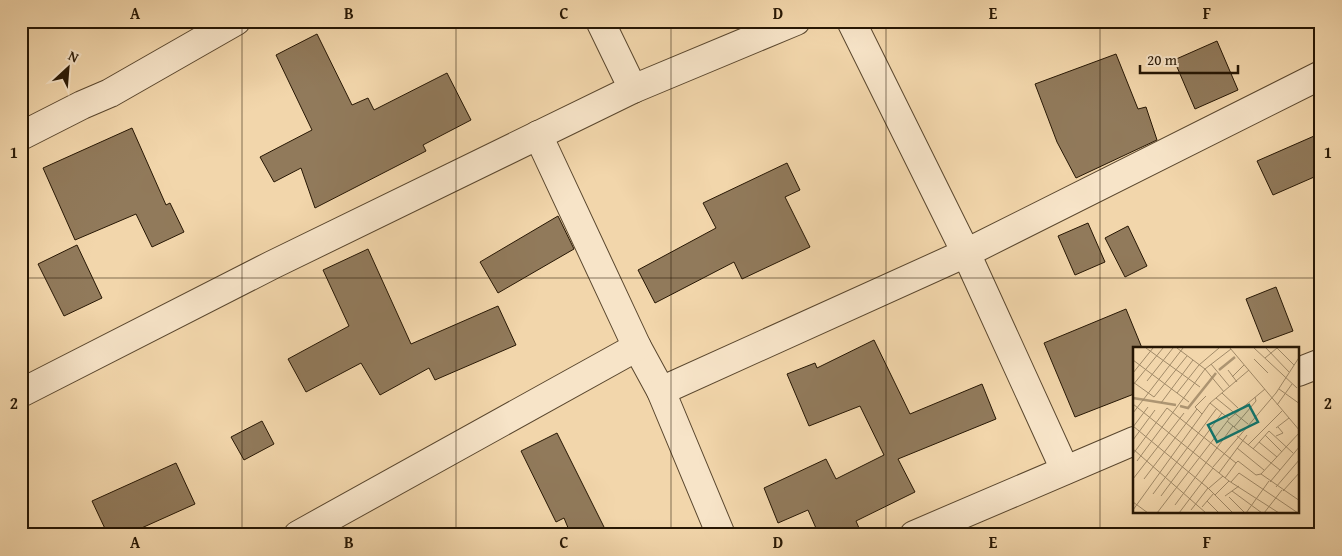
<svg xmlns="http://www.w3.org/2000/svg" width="1342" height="556" font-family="'Gentium Book Plus',serif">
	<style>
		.building { fill: #917a5b; stroke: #271704 }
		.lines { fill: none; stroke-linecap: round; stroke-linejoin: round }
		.minor-casing { stroke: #5a472e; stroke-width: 30 }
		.minor { stroke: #f7e4c8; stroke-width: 28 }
		.grid { fill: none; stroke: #271704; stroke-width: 1; stroke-opacity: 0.55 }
		.inset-river { fill: none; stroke: #ad9572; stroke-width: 2.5 }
		.inset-road { fill: none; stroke: #a18a68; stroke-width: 1 }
		.view { fill: #0f766e; fill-opacity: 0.15; stroke: #0f766e; stroke-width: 2.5 }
		.inset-edge { fill: none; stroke: #271704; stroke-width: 2.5 }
		.neatline { fill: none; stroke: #271704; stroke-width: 2 }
		.grid-label { font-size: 16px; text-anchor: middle; font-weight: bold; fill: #271704 }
	</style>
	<rect width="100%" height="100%" fill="#f2d6ab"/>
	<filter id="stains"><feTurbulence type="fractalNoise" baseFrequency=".004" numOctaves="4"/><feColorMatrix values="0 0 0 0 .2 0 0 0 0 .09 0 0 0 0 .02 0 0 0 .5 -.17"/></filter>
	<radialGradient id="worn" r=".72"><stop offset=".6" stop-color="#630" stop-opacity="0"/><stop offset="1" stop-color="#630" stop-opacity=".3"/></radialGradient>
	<g class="building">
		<polygon points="317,34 352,105 368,98 374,110 447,73 471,120 423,145 426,151 315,208 301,168 274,182 260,157 312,130 276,55"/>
		<polygon points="1217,41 1238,90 1195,109 1174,60"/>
		<polygon points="1116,54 1138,109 1146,107 1157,140 1076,178 1057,142 1035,84"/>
		<polygon points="132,128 166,205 170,203 184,232 152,247 136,214 75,240 43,168"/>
		<polygon points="1321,133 1321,174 1273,195 1257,161"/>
		<polygon points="787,163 800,190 785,197 810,247 742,279 734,262 655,303 638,270 716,228 703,203"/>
		<polygon points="558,216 574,249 498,293 480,262"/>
		<polygon points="1088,223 1105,262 1075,275 1058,236"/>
		<polygon points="1128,226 1147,266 1125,277 1105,238"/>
		<polygon points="77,245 102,298 64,316 38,264"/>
		<polygon points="368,249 411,344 498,306 516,345 435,380 429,368 380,395 361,363 306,392 288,359 349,326 323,270"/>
		<polygon points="1276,287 1293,331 1263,342 1246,299"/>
		<polygon points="1126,309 1142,348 1134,348 1134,394 1075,417 1044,343"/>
		<polygon points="874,340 910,414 982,384 996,419 898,459 915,492 856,521 862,535 819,535 808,510 778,523 764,488 826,459 836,479 884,455 860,406 809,426 787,374 815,363 817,368"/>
		<polygon points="262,421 274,444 244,460 231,437"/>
		<polygon points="557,433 608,535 571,535 564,518 556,522 521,451"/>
		<polygon points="176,463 195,504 126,535 108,535 92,501"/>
	</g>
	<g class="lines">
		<g class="minor-casing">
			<g id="minor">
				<polyline points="600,21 633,89"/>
				<polyline points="851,21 966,253 1065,470"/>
				<polyline points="538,135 637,347 661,391 721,535"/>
				<polyline points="21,136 82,105 110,93 236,21"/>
				<polyline points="1298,372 1321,363"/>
				<polyline points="661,391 966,253 1321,75"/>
				<polyline points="21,393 272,265 633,89 796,21"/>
				<polyline points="298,535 637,347"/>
				<polyline points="914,535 1134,441"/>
			</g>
		</g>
		<use href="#minor" class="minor"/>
	</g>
	<path class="grid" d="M242,21V535M456,21V535M671,21V535M886,21V535M1100,21V535M21,278H1321"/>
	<g transform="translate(1133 347)">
		<rect width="166" height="166" fill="#f2d6ab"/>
		<path class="inset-river" d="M86,23L102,10M0,51L43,58M47,59L55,61L83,26"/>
		<path class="inset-road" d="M13,1L67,40M44,1L72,22L91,45M97,1L167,84M121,1L164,41M133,1L156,25M144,1L161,18M132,11L144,1M121,12L135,26M0,13L56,55M78,17L97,40M95,23L104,35M0,26L20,1M99,30L111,18M14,34L40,1M0,35L21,50L54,9M0,38L30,1M146,42L167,57M44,46L66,18L86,1M89,46L105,61M83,51L115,77M28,56L60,13M77,56L96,72M0,57L96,134L146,166M144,58L159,37M0,66L50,1M69,67L62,60L73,49M94,74L107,85M0,79L75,141L100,166M0,80L15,60M101,80L123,54L122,50M143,81L156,71M132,88L149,105M104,89L147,123M143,89L150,86L145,80M0,93L22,63M126,95L144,110M115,98L149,64M104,101L131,123M0,102L73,166M120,102L136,84L160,106M0,107L34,61L103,116L105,114L123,128L128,127L167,154M4,114L72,22L98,2M80,120L143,46L167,9M86,126L114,88M128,127L167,85M92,131L103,116M0,132L51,66M11,132L64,62M98,135L106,126L165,166M137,135L167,99M143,140L167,112M76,141L90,129M99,144L129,166M150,144L167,125M20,147L84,61M82,148L96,134M28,149L89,66M92,149L106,139M96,150L112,166M74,154L86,166M0,155L15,166M42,158L100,79M69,160L81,146M0,163L77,56L116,23M58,163L75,141M24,166L96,72L132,42M46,166L80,121M113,166L136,134M131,166L149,143"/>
		<path class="view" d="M116,58L125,75L84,95L75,78Z"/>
		<rect width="166" height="166" class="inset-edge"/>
	</g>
	<rect width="1342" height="556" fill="none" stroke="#f2d6ab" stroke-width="55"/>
	<g transform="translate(68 68) rotate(26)" stroke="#f7e4c8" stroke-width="4" paint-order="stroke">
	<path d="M0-4L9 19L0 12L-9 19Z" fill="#271704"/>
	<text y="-8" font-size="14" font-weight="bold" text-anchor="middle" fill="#271704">N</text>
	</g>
	<path d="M1140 65v8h98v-8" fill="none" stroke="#271704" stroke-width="2.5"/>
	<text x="1147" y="65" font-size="15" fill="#271704" stroke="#f7e4c8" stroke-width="4" paint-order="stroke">20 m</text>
	<rect x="28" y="28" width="1286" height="500" class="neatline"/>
	<g class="grid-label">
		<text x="135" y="19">A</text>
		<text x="349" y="19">B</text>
		<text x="564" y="19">C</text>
		<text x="778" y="19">D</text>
		<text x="993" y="19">E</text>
		<text x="1207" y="19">F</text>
		<text x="14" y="158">1</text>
		<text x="1328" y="158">1</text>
		<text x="14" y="409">2</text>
		<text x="1328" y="409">2</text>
		<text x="135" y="548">A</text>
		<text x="349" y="548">B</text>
		<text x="564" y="548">C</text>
		<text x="778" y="548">D</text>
		<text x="993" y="548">E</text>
		<text x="1207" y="548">F</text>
	</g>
	<rect width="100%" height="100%" filter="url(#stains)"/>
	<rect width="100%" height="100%" fill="url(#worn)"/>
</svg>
